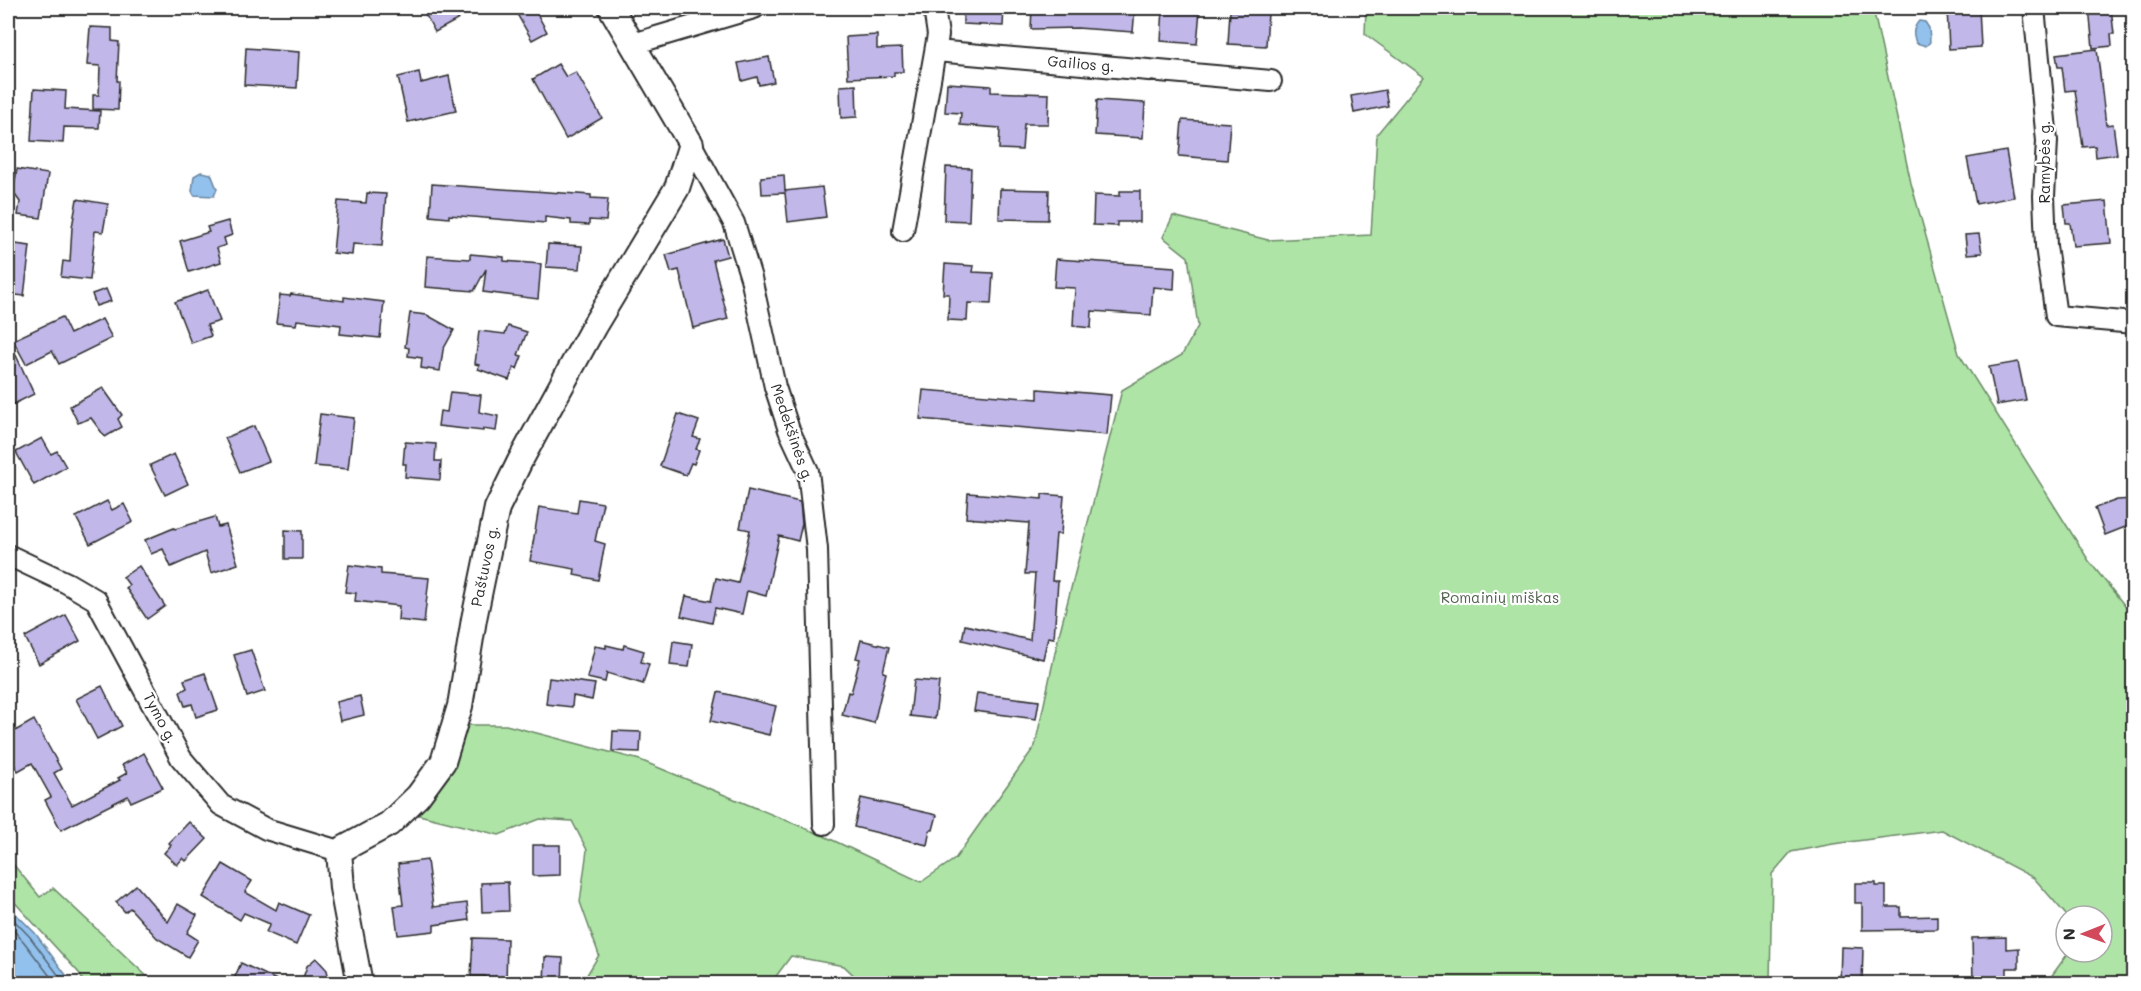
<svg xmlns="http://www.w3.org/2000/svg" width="2141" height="991" font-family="Mali,sans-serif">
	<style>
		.green { fill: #aee4a6; stroke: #6c8868; stroke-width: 1.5 }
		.water { fill: #92c1ed; stroke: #69859f; stroke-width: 1.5 }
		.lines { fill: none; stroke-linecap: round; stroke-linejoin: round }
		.shore { stroke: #546779; stroke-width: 1.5 }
		.building { fill: #c1b7e8; stroke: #2b2b2b; stroke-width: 1.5 }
		.minor-casing { stroke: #2b2b2b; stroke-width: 24 }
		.tertiary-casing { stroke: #2b2b2b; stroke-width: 28 }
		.minor { stroke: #fff; stroke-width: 20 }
		.tertiary { stroke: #fff; stroke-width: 24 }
		.labels { text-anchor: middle; stroke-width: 4.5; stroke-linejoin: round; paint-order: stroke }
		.street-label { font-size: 15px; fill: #2b2b2b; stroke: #fff }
		.park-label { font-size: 15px; fill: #526250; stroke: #fff }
	</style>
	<rect width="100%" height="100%" fill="#fff"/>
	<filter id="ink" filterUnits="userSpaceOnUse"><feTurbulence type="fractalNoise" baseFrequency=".0167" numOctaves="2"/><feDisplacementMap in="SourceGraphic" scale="12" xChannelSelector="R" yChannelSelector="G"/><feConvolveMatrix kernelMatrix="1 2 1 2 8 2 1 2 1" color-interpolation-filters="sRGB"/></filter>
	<g filter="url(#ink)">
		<g class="green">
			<polygon points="1366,8 1873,8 1911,183 1959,354 2089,561 2133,616 2133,983 2050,983 2050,978 2069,952 2102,952 2102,916 2067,916 2034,878 1942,830 1833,844 1791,852 1772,874 1770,983 863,984 844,966 791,956 771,983 582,983 599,955 580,902 587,850 572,821 540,819 499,835 419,815 454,749 469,725 506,725 640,760 824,836 921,882 955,859 1035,746 1058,639 1122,390 1182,355 1198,326 1188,257 1163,237 1173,216 1268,240 1371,235 1377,134 1424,77 1365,34"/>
			<polygon points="8,858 40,897 53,888 154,983 84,983 79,973 8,895"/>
		</g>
		<g class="water">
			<path d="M1919,21L1925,22L1929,28L1930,42L1926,46L1916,43C1913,34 1912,29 1919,21Z"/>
			<polygon points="201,172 211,174 217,189 214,196 194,195 192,191 194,176"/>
			<polygon points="8,906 35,933 72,983 8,983"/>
		</g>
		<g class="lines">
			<g class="shore">
				<polyline points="8,914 30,937 65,984"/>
				<polyline points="8,924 24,942 56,984"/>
			</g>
		</g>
		<g class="building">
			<polygon points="422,8 453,8 459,19 435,32"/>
			<polygon points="528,8 534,8 547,32 532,40 517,14"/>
			<polygon points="963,8 1004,8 1003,26 963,24"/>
			<polygon points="1032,8 1135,8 1133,32 1077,28 1031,29"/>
			<polygon points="1163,8 1200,10 1197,44 1161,41"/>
			<polygon points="1947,8 1979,8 1981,47 1949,49"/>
			<polygon points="2089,8 2111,8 2114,34 2111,34 2112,46 2093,48"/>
			<polygon points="1230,11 1268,13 1266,46 1228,44"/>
			<polygon points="90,27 112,28 112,41 119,42 117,81 119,81 118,110 93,109 93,95 99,95 100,66 87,65"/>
			<polygon points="877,35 877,49 902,48 903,72 894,72 894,76 848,78 846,37"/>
			<polygon points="246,48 299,52 297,88 244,85"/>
			<polygon points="2097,49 2106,125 2113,124 2117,154 2096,157 2095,146 2083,147 2075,90 2065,91 2062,67 2058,67 2056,54"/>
			<polygon points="769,57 774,82 759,85 757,77 742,81 738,63"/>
			<polygon points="558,64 566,77 576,72 602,118 566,139 533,79"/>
			<polygon points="419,72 421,83 449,76 456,111 408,122 398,77"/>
			<polygon points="947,83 991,86 991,92 1049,94 1048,124 1024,124 1022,150 999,149 1000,128 960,125 961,113 945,112"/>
			<polygon points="856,85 857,117 841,118 840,86"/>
			<polygon points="34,89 66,91 65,109 100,111 99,128 64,127 63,143 31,141"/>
			<polygon points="1385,90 1388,106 1354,113 1351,96"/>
			<polygon points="1097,100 1145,103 1143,138 1095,135"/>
			<polygon points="1182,120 1230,123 1227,160 1179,156"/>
			<polygon points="2006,151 2014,197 1976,204 1967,158"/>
			<polygon points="946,167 971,168 969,221 944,220"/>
			<polygon points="17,169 48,174 41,218 18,215 20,202 13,192"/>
			<polygon points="784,175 785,191 822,187 826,217 788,222 785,193 762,194 761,177"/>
			<polygon points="432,184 591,195 591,198 608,199 606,221 589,220 589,225 571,224 571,220 545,217 545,223 449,215 449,218 430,216"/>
			<polygon points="1000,189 1049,190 1048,220 999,219"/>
			<polygon points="1120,191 1140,191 1140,222 1117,222 1117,226 1093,225 1094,195 1120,196"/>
			<polygon points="367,193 386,194 382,246 353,244 352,255 333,253 338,201 366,203"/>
			<polygon points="77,199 108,204 103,232 95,231 90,280 61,277 63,261 70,262 72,227"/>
			<polygon points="2107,201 2111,243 2073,246 2070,223 2066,223 2064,205"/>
			<polygon points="228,221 232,235 224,238 226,245 217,248 221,262 189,272 180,241 209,232 207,227"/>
			<polygon points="1979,234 1982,253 1967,254 1965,235"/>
			<polygon points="723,239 728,256 713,260 728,319 693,328 679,270 671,272 666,255"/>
			<polygon points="8,243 30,246 24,296 8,294"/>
			<polygon points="548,244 582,246 580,269 546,267"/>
			<polygon points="470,254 504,257 504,261 541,264 538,299 483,292 486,269 474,291 425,287 427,256 470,259"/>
			<polygon points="1056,259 1175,267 1174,289 1153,287 1151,315 1092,311 1091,328 1073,326 1075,288 1054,287"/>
			<polygon points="945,264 974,266 973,272 993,273 991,304 968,303 967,321 948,320 949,294 943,294"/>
			<polygon points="106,289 111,301 96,306 92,294"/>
			<polygon points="208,290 220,321 207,325 211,336 191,343 175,302"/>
			<polygon points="291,294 344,301 344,297 384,302 380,338 340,334 341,325 297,320 296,325 276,323 280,295 290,296"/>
			<polygon points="410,313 427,315 454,330 443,350 440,371 421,368 422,358 408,356 409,348 405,347"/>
			<polygon points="62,317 70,334 102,319 112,338 59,364 52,351 26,364 13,340"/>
			<polygon points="508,326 527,332 518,355 522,356 517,369 514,368 509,380 478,369 479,365 475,364 479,331 505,334"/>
			<polygon points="8,338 34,394 8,407"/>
			<polygon points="2018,362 2026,400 1997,405 1989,367"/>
			<polygon points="103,388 122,415 118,419 122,427 105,437 91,418 78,423 70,406"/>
			<polygon points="1038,389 1111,395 1107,435 920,419 923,390 1038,399"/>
			<polygon points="450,392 481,395 479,412 498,416 496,431 483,429 483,431 438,426 440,411 447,412"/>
			<polygon points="320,414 354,418 348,469 314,466"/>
			<polygon points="678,414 699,421 693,437 700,439 696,449 699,450 694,464 691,463 686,475 660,466"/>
			<polygon points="254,426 269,461 240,472 225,438"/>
			<polygon points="42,438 51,454 57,451 66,467 34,485 16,452"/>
			<polygon points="405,442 436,444 435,461 441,461 440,480 405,477 406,464 403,464"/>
			<polygon points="174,454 188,484 165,495 150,465"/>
			<polygon points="748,490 800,502 802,524 798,541 779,536 766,596 747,591 742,614 715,608 712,623 681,616 686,596 711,601 716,578 738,583 750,530 740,528"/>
			<polygon points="968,493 1042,499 1042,494 1064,496 1061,534 1056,534 1052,581 1058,581 1054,638 1048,637 1043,659 962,640 965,625 1030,640 1035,574 1025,574 1029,523 966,518"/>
			<polygon points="579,499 603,503 595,541 605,544 598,580 574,575 575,569 530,561 539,507 577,513"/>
			<polygon points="2133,499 2133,524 2105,535 2095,508 2117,500"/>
			<polygon points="107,501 112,510 124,504 133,522 90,544 76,517"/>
			<polygon points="215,517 218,527 226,525 238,564 211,573 205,552 171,567 163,549 151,554 145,540 174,528 175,529"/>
			<polygon points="285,530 302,531 302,559 285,559"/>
			<polygon points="349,565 381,569 381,574 429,578 424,623 398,620 399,606 355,601 356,593 345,592"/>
			<polygon points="139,566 165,606 147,619 126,588 129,585 123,577"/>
			<polygon points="66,615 80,641 39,664 25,637"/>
			<polygon points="861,640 889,647 883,672 886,673 874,723 842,715 848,692 851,693 860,659 856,658"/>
			<polygon points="673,641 692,644 689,667 670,665"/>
			<polygon points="606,645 623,649 624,645 644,651 641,662 649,664 643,684 607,673 605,682 587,678 595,646 606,648"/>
			<polygon points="251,650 265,691 247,697 234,655"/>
			<polygon points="205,673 218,710 196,717 192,704 185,706 180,692 187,688 184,680"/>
			<polygon points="549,678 595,684 592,700 573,696 572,707 546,704"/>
			<polygon points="914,680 939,682 935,719 910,716"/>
			<polygon points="102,686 122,726 97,739 76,699"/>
			<polygon points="718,692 776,706 769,735 711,721"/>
			<polygon points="977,693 1039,701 1036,719 974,711"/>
			<polygon points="360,696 364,715 340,721 336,702"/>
			<polygon points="34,720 61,769 54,773 72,805 120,780 118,778 127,773 122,765 144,753 163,788 131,802 128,796 61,830 45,800 51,797 32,763 18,771 8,753 8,735"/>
			<polygon points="613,731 641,732 640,752 612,751"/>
			<polygon points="861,798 937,815 933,830 930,830 927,845 854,827"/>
			<polygon points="189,822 207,839 186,861 183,858 177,865 164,853 171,845 169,843"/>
			<polygon points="533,845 560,845 560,875 533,876"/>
			<polygon points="427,860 433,907 467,903 469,920 434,925 434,931 398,935 394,906 403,905 398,864"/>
			<polygon points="223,864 252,881 245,892 276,910 279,902 309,915 296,945 266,932 270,924 244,913 240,920 203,897"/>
			<polygon points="508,882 509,911 482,912 481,883"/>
			<polygon points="1855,883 1876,883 1876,886 1886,886 1886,907 1901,907 1901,917 1937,916 1937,929 1862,930 1862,903 1855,903"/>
			<polygon points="136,885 168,922 178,904 197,915 187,933 198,940 188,957 157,938 130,908 125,912 116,902"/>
			<polygon points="2006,937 2006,949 2019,948 2019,968 2007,968 2007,981 1973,982 1972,938"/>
			<polygon points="473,938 507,939 506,984 485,984 485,976 471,976"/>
			<polygon points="1841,947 1863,948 1862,984 1840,984"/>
			<polygon points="545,957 563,958 562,984 544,984"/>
			<polygon points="316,958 327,970 330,984 301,984 307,966"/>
			<polygon points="241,963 285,984 244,984 234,979"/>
		</g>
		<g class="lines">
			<g class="minor-casing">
				<g id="minor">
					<polyline points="2034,8 2047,141 2044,196 2046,246 2056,316 2134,323"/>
					<polyline points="633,44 754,8"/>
					<polyline points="936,51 1271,81"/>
					<polyline points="691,144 734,223 751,278 775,387 789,430 808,471 817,549 824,824"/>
					<polyline points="903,231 938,35 934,8"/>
					<polyline points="8,555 67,583 96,600 181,758 221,805 266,829 339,851"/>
				</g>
			</g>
			<g class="tertiary-casing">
				<polyline id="tertiary" points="360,984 342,888 339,851 389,824 418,796 443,762 460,706 474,619 497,508 520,461 594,326 677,188 691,144 611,8"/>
			</g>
			<use href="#minor" class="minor"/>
			<use href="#tertiary" class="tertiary"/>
		</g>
	</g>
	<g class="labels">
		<g class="street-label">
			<text transform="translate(1081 64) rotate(5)" y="5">Gailios g.</text>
			<text transform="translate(2045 162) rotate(-90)" y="5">Ramybės g.</text>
			<text transform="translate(792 433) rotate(71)" y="5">Medekšinės g.</text>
			<text transform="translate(485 566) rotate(-78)" y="5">Paštuvos g.</text>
			<text transform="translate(160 718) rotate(62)" y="5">Tymo g.</text>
		</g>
		<g class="park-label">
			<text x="1500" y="603">Romainių miškas</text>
		</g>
	</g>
	<rect width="2141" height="991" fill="none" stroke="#fff" stroke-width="30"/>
	<rect x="15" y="15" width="2111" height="961" fill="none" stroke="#2b2b2b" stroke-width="2" filter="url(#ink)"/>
	<g transform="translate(2084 934) rotate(269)"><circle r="28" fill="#ffffff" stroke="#aaaaaa" stroke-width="1.5"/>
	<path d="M0-4.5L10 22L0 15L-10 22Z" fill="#d1495b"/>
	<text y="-9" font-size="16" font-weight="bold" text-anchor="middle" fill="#2b2b2b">N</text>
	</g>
</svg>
